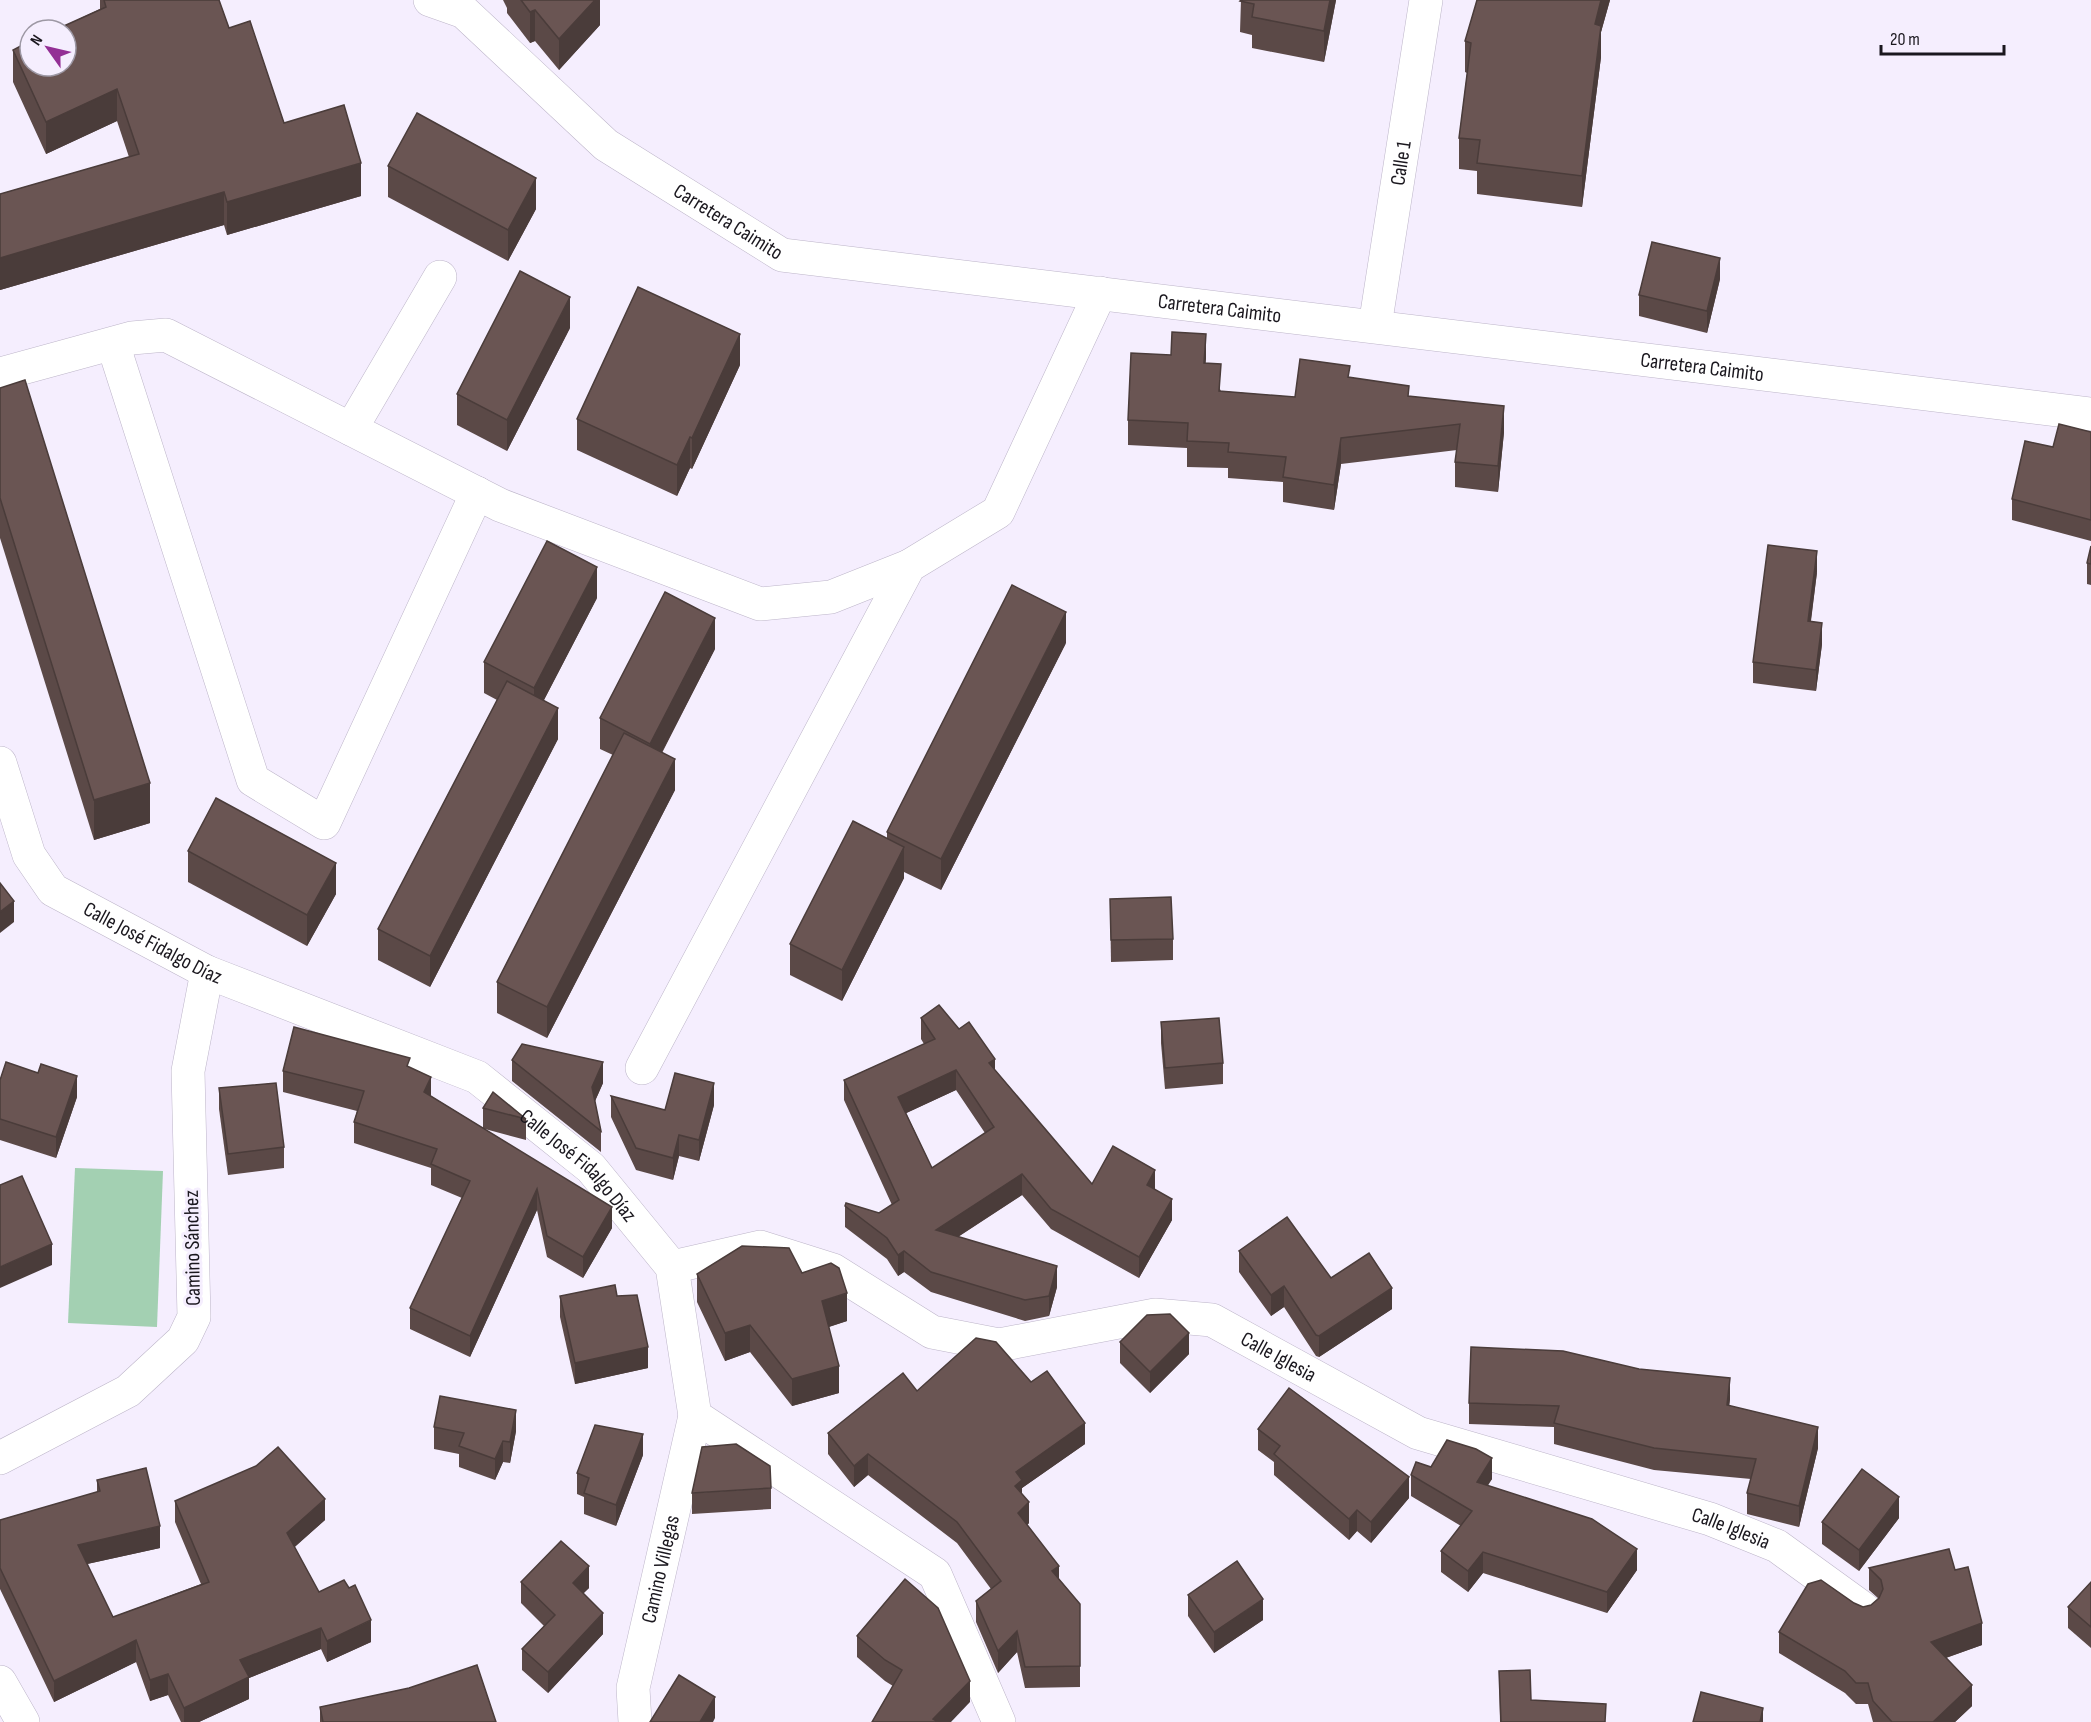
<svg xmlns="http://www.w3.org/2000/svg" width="2091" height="1722" font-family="'Sofia Sans Condensed',sans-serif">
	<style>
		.green { fill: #a3d0b2 }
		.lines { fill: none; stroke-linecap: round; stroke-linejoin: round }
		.minor-casing { stroke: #bdb5c9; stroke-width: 34 }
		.minor { stroke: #fff; stroke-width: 33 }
		.wall { fill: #5b4947; fill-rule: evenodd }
		.shaded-wall { fill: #4a3c3a }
		.building { fill: #6a5553; stroke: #4a3c3a; stroke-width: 1.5; fill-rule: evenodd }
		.labels { text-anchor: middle; stroke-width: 6; stroke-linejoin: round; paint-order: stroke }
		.street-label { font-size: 21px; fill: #1a171e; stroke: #f5eefe }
	</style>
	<rect width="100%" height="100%" fill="#f5eefe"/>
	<polygon class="green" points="75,1168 163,1171 157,1327 68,1323"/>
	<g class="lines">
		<g class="minor-casing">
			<g id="minor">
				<path id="s1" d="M430,0L464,12L606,145L782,255L2091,414"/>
				<path id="s2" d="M1375,326L1426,0"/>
				<polyline points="113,344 253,780 324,823 477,493"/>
				<polyline points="0,374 132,338 166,335 500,505 760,604 831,597 909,566"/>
				<polyline points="351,429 440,277"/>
				<path id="s3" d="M0,763L29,855L53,890L207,972L477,1077L591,1168L672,1267L695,1416L935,1574L999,1722"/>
				<polyline points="642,1068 909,566 998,512 1100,293"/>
				<path id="s4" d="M672,1267L760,1247L833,1270L932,1332L999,1345L1155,1315L1212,1320L1418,1433L1710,1519L1777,1546L1864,1609"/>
				<polyline points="0,1458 128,1391 183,1340 194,1317 188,1071 207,972"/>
				<polyline points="0,1682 23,1722"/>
				<path id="s5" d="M635,1722L633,1688L695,1416"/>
			</g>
		</g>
		<use href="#minor" class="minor"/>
	</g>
	<g class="wall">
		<polygon points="100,0 219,0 229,28 284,123 361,196 227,235 224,225 0,290 0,194 129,157 117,121 46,154 13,82 13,50 100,9"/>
		<polygon points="503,0 600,0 600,25 559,70 535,41 530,43 507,13 507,8"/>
		<polygon points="1241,0 1336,0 1324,62 1252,48 1252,35 1240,32"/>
		<polygon points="1477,0 1610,0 1601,32 1601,57 1582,207 1477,194 1477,171 1459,169 1459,138 1467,73 1465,72 1465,41"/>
		<polygon points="388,166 536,209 508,261 388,197"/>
		<polygon points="1720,279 1707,333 1639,316 1639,295"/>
		<polygon points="570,328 507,451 457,425 457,394"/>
		<polygon points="1171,355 1206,363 1221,391 1295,397 1350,377 1409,396 1504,432 1498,492 1455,487 1455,462 1457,450 1341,464 1334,510 1283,502 1283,482 1228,478 1228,468 1187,467 1187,448 1128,445 1128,420"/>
		<polygon points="740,365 692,469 690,468 677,496 577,450 577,419"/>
		<polygon points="0,388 150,823 94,840 0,538"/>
		<polygon points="2091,432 2091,541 2012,520 2012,499 2053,447"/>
		<polygon points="2091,546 2091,585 2087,584 2087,563"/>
		<polygon points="1817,572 1811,621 1822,644 1816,691 1753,683 1753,662"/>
		<polygon points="597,598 544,700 558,739 430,987 378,960 378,929 497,700 484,693 484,662"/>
		<polygon points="1066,643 941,890 904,872 904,878 842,1001 790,975 790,944 887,839 887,832"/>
		<polygon points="715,649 662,753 675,790 547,1038 497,1013 497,982 613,755 600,749 600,718"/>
		<polygon points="188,851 336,894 307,946 188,882"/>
		<polygon points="1110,899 1173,939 1173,960 1111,962"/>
		<path d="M921,1018L995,1070L1092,1184L1155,1190L1172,1220L1139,1278L1051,1229L1022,1195L958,1237L1057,1287L1049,1316L1025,1321L931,1292L904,1272L898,1276L887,1259L845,1227V1206L879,1213L892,1205L844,1100V1080L924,1044L921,1039ZM956,1090L985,1133L932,1168L906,1113Z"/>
		<polygon points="1161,1022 1223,1063 1223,1084 1165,1089 1161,1043"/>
		<polygon points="512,1060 603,1083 595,1101 601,1131 601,1152 512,1081"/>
		<polygon points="410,1067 431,1096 483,1128 483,1108 526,1119 526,1140 485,1129 612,1228 583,1278 547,1257 537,1210 470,1357 410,1329 410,1308 462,1198 431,1185 431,1168 354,1143 354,1122 357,1111 283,1092 283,1071"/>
		<polygon points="0,1080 77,1097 56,1158 0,1140"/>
		<polygon points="219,1088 284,1147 284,1168 228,1175 219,1109"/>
		<polygon points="611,1096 665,1110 714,1105 699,1161 679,1156 673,1180 636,1170 611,1117"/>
		<polygon points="1239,1251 1331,1278 1392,1309 1319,1357 1316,1356 1284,1307 1271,1316 1239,1272"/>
		<polygon points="802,1273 847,1321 829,1327 839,1393 792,1406 750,1352 725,1361 697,1302 697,1274"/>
		<polygon points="560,1296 617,1296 648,1368 575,1384 560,1317"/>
		<polygon points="1120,1342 1189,1354 1150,1393 1120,1363"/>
		<polygon points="917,1391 1085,1444 1022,1488 1022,1494 1029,1523 1027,1525 1059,1579 1080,1604 1080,1687 1025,1688 1017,1652 998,1673 976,1622 976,1601 991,1589 957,1543 868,1475 854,1487 828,1454 828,1433"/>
		<polygon points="1730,1399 1729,1405 1818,1448 1799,1527 1747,1514 1747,1493 1751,1479 1654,1470 1554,1444 1554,1427 1469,1424 1469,1403"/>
		<polygon points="434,1427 516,1431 510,1463 503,1462 495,1480 459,1467 459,1454 434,1449"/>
		<polygon points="1258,1429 1409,1498 1371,1543 1357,1531 1349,1540 1274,1475 1274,1462 1258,1450"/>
		<polygon points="643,1455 616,1526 584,1514 584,1497 577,1494 577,1473"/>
		<polygon points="1431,1467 1492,1479 1487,1485 1637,1570 1607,1613 1483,1573 1468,1592 1441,1572 1441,1551 1461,1526 1411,1496 1411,1475"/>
		<polygon points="97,1480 160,1548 87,1564 113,1617 201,1584 175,1522 175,1501 325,1520 294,1547 319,1592 371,1642 327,1662 321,1649 249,1678 249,1699 199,1722 181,1722 168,1695 150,1701 136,1662 54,1702 0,1589 0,1520 97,1492"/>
		<polygon points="771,1488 771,1509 692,1514 692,1493"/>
		<polygon points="1899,1518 1859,1571 1822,1544 1822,1522"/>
		<polygon points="1869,1568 1955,1570 1982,1645 1946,1658 1972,1706 1955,1722 1873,1722 1868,1704 1856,1704 1845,1693 1779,1653 1779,1632 1854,1603 1863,1607 1871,1605 1879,1599 1869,1590"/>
		<polygon points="521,1582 589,1588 583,1593 603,1634 548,1693 522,1670 522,1649 544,1626 521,1603"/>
		<polygon points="2091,1582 2091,1648 2068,1628 2068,1607"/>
		<polygon points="1188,1595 1263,1620 1214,1653 1188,1616"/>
		<polygon points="857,1636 970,1702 893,1686 885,1681 857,1657"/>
		<polygon points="1499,1671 1531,1700 1606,1722 1500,1722"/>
		<polygon points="320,1707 496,1722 320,1722"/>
	</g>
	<g class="shaded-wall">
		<polygon points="595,0 600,0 600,25 559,70 559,39"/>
		<polygon points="1330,0 1336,0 1324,62 1324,31"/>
		<polygon points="1601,0 1610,0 1601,32 1601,57 1582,207 1582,176 1595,24"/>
		<polygon points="535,10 535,41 530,43 530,12"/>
		<polygon points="117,89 117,121 46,154 46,122"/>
		<polygon points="361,163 361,196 227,235 227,202"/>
		<polygon points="536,178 536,209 508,261 508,230"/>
		<polygon points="224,192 224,225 0,290 0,258"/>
		<polygon points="1720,258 1720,279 1707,333 1707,311"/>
		<polygon points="570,297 570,328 507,451 507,420"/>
		<polygon points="740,334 740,365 692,469 692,438"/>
		<polygon points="1206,334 1206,359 1204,389 1204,363"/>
		<polygon points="1504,406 1504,432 1498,492 1498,466"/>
		<polygon points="690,437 690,468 677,496 677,465"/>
		<polygon points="1341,438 1341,464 1334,510 1334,485"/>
		<polygon points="1817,551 1817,572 1808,642 1808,621"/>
		<polygon points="597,567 597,598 534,719 534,688"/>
		<polygon points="1066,612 1066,643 941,890 941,859"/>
		<polygon points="715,618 715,649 650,775 650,744"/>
		<polygon points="1822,623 1822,644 1816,691 1816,670"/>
		<polygon points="558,708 558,739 430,987 430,956"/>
		<polygon points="675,759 675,790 547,1038 547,1007"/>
		<polygon points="150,783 150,823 94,840 94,800"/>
		<polygon points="904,847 904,878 842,1001 842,970"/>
		<polygon points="336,863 336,894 307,946 307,915"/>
		<polygon points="14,901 14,922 0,933 0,912"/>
		<polygon points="995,1059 995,1080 989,1063"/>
		<polygon points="603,1062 603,1083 592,1108 592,1087"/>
		<polygon points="956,1070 956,1090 898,1117 898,1097"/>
		<polygon points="77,1076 77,1097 56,1158 56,1137"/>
		<polygon points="431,1077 431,1098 424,1092"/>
		<polygon points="714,1083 714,1105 699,1161 699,1140"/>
		<polygon points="679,1135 679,1156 673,1180 673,1158"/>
		<polygon points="1155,1170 1155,1190 1147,1185"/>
		<polygon points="1022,1174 1022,1195 936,1251 936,1230"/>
		<polygon points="537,1189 537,1210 470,1357 470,1336"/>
		<polygon points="1172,1199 1172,1220 1139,1278 1139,1257"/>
		<polygon points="612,1207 612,1228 583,1278 583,1257"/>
		<polygon points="52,1244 52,1265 0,1288 0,1267"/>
		<polygon points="904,1251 904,1272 898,1276 898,1255"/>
		<polygon points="1057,1266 1057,1287 1049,1316 1049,1296"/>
		<polygon points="1284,1286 1284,1307 1271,1316 1271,1295"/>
		<polygon points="1392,1288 1392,1309 1319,1357 1319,1336"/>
		<polygon points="847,1293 847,1321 822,1329 822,1301"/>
		<polygon points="750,1325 750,1352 725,1361 725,1333"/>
		<polygon points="1189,1333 1189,1354 1150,1393 1150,1372"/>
		<polygon points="648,1347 648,1368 575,1384 575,1363"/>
		<polygon points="839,1366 839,1393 792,1406 792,1379"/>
		<polygon points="1730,1378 1730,1399 1727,1426 1727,1405"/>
		<polygon points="516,1410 516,1431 510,1463 510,1442"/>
		<polygon points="1085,1423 1085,1444 1022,1488 1022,1501 1015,1507 1016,1472"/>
		<polygon points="1818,1427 1818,1448 1799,1527 1799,1506"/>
		<polygon points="643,1434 643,1455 616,1526 616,1505"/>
		<polygon points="503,1441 503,1462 495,1480 495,1459"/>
		<polygon points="868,1454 868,1475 854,1487 854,1466"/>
		<polygon points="1492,1458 1492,1479 1477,1503 1477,1482"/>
		<polygon points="1409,1477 1409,1498 1371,1543 1371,1522"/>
		<polygon points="1899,1497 1899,1518 1859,1571 1859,1550"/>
		<polygon points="325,1499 325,1520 287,1554 287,1533"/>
		<polygon points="1029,1502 1029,1523 1018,1534 1018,1513"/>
		<polygon points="1357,1510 1357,1531 1349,1540 1349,1519"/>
		<polygon points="160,1526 160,1548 78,1566 78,1545"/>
		<polygon points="1637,1549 1637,1570 1607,1613 1607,1592"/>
		<polygon points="1483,1552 1483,1573 1468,1592 1468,1571"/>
		<polygon points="589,1566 589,1588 573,1604 573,1583"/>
		<polygon points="1059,1566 1059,1587 1052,1571"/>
		<polygon points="1263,1599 1263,1620 1214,1653 1214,1632"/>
		<polygon points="603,1613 603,1634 548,1693 548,1672"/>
		<polygon points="371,1620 371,1642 327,1662 327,1641"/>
		<polygon points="1982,1623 1982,1645 1931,1663 1931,1642"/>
		<polygon points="321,1628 321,1649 249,1678 249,1699 199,1722 184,1722 184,1708 240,1660"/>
		<polygon points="1017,1631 1017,1652 998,1673 998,1651"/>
		<polygon points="136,1640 136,1662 54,1702 54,1681"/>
		<polygon points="168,1674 168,1695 150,1701 150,1680"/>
		<polygon points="970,1681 970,1702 951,1722 933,1722 933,1719"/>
		<polygon points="1972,1685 1972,1706 1955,1722 1933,1722"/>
		<polygon points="715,1697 715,1718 713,1722 700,1722"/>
		<polygon points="1763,1708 1763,1722 1760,1722"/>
	</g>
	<g class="building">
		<polygon points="104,0 219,0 229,28 250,21 284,123 344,105 361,163 227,202 224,192 0,258 0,194 139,154 117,89 46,122 13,50 30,41 30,66 66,66 66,30 55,30 106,7"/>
		<polygon points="521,0 595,0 559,39 535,10 530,12"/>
		<polygon points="1241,0 1330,0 1324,31 1252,17 1254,4 1240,1"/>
		<polygon points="1477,0 1601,0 1595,24 1601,26 1582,176 1477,163 1480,140 1459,138 1471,43 1465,41"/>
		<polygon points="417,113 536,178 508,230 388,166"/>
		<polygon points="1652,242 1720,258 1707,311 1639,295"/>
		<polygon points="520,271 570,297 507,420 457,394"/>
		<polygon points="638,287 740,334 692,438 690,437 677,465 577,419"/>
		<polygon points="1172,332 1206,334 1204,363 1221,364 1219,391 1295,397 1300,359 1350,366 1348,377 1409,386 1408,396 1504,406 1498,466 1455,462 1460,424 1341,438 1334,485 1283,477 1286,457 1228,452 1229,443 1187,441 1188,423 1128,420 1131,353 1171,355"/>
		<polygon points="25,380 150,783 94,800 0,498 0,388"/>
		<polygon points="2059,424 2091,432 2091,520 2012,499 2025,441 2053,447"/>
		<polygon points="547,541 597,567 534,688 484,662"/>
		<polygon points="1768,545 1817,551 1808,621 1822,623 1816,670 1753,662"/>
		<polygon points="2091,546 2091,564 2087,563"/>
		<polygon points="1012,585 1066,612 941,859 887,832"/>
		<polygon points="665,592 715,618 650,744 600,718"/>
		<polygon points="507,681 558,708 430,956 378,929"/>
		<polygon points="624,733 675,759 547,1007 497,982"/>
		<polygon points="216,798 336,863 307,915 188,851"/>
		<polygon points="853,821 904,847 842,970 790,944"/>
		<polygon points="0,883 14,901 0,912"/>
		<polygon points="1171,897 1173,939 1111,940 1110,899"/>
		<path d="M939,1005L959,1029L969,1022L995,1059L989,1063L1092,1184L1113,1146L1155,1170L1147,1185L1172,1199L1139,1257L1051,1209L1022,1174L936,1230L1057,1266L1049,1296L1025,1300L931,1272L904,1251L898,1255L887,1238L845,1206L846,1203L879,1213L899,1200L844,1080L935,1039L921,1018ZM956,1070L994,1127L932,1168L898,1097Z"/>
		<polygon points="1219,1018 1223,1063 1165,1068 1161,1022"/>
		<polygon points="294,1027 410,1058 407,1066 431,1077 424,1092 612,1207 583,1257 547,1236 537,1189 470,1336 410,1308 470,1181 431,1164 437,1149 354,1122 364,1091 283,1071"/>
		<polygon points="522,1044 603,1062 592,1087 601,1131 512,1060"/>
		<polygon points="6,1062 38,1073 41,1064 77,1076 56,1137 0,1119 0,1080"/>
		<polygon points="675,1073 714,1083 699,1140 679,1135 673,1158 636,1148 611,1096 665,1110"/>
		<polygon points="276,1083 284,1147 228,1154 219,1088"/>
		<polygon points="493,1092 526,1119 483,1108"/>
		<polygon points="22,1176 52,1244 0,1267 0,1185"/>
		<polygon points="1287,1217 1331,1278 1369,1253 1392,1288 1319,1336 1316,1335 1284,1286 1271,1295 1239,1251"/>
		<polygon points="742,1246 789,1248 802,1273 831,1263 839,1268 847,1293 822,1301 839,1366 792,1379 750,1325 725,1333 697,1274"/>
		<polygon points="615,1285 617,1296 637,1295 648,1347 575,1363 560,1296"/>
		<polygon points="1170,1314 1189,1333 1150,1372 1120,1342 1147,1315"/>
		<polygon points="976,1338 996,1342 1031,1382 1047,1371 1085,1423 1016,1472 1022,1480 1015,1486 1029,1502 1018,1513 1059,1566 1052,1571 1080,1604 1080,1666 1025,1667 1017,1631 998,1651 976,1601 1001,1581 957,1522 868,1454 854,1466 828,1433 903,1373 917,1391"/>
		<polygon points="1471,1347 1563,1351 1639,1369 1730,1378 1727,1405 1818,1427 1799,1506 1747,1493 1756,1459 1654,1448 1554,1423 1559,1406 1469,1403"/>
		<polygon points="1289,1388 1409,1477 1371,1522 1357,1510 1349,1519 1274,1454 1280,1446 1258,1429"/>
		<polygon points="440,1396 516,1410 510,1442 503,1441 495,1459 459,1446 464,1433 434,1427"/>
		<polygon points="595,1425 643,1434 616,1505 584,1493 589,1478 577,1473"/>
		<polygon points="1447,1440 1476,1449 1492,1458 1477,1482 1592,1519 1637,1549 1607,1592 1483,1552 1468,1571 1441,1551 1472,1511 1411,1475 1416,1462 1431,1467"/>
		<polygon points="736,1444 770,1466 771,1488 692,1493 702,1447"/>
		<polygon points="278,1447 325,1499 287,1533 319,1592 344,1580 349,1588 355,1585 371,1620 327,1641 321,1628 240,1660 249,1677 184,1708 168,1674 150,1680 136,1640 54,1681 0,1568 0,1520 100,1491 97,1480 146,1468 160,1526 78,1545 113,1617 209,1582 175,1501 256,1466"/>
		<polygon points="1862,1469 1899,1497 1859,1550 1822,1522"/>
		<polygon points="561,1541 589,1566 573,1583 603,1613 548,1672 522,1649 555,1615 521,1582"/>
		<polygon points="1949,1549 1955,1570 1968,1567 1982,1623 1931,1642 1972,1685 1933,1722 1892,1722 1873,1701 1868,1683 1856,1683 1845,1671 1779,1632 1808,1584 1821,1580 1854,1603 1863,1607 1871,1605 1879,1598 1883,1589 1881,1580 1869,1568"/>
		<polygon points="1237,1561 1263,1599 1214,1632 1188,1595"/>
		<polygon points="905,1579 938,1608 970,1681 933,1719 938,1722 872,1722 902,1670 885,1660 857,1636"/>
		<polygon points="2091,1582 2091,1627 2068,1607"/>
		<polygon points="477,1665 496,1722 323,1722 320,1707 409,1688"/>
		<polygon points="1530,1670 1531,1700 1606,1704 1605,1722 1501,1722 1499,1671"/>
		<polygon points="679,1675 715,1697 700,1722 650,1722"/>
		<polygon points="1701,1692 1763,1708 1760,1722 1693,1722"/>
	</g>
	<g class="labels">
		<g class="street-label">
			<text dy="7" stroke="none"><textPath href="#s2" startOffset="165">Calle 1</textPath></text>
			<text dy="7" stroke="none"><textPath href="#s1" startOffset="375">Carretera Caimito</textPath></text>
			<text dy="7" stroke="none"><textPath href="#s1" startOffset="879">Carretera Caimito</textPath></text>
			<text dy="7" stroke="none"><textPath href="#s1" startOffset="1365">Carretera Caimito</textPath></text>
			<text dy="7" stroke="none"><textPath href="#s3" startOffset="252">Calle José Fidalgo Díaz</textPath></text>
			<text dy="7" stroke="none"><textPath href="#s3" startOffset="738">Calle José Fidalgo Díaz</textPath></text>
			<text transform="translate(192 1248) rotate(-91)" y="7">Camino Sánchez</text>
			<text dy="7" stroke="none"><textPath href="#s4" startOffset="644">Calle Iglesia</textPath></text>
			<text dy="7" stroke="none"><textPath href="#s4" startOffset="1130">Calle Iglesia</textPath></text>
			<text dy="7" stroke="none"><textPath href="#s5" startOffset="156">Camino Villegas</textPath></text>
		</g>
	</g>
	<g transform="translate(48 48) rotate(304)"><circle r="28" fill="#f5eefe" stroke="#9d98a4" stroke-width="1.5"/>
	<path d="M0-4.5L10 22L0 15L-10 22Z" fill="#932f95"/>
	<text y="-9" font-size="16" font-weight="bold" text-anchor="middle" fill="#1a171e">N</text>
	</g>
	<path d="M1881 45v9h123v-9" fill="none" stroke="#1a171e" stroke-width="3"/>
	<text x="1890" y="45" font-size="18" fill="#1a171e" stroke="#f5eefe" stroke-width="4.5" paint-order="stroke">20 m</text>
</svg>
